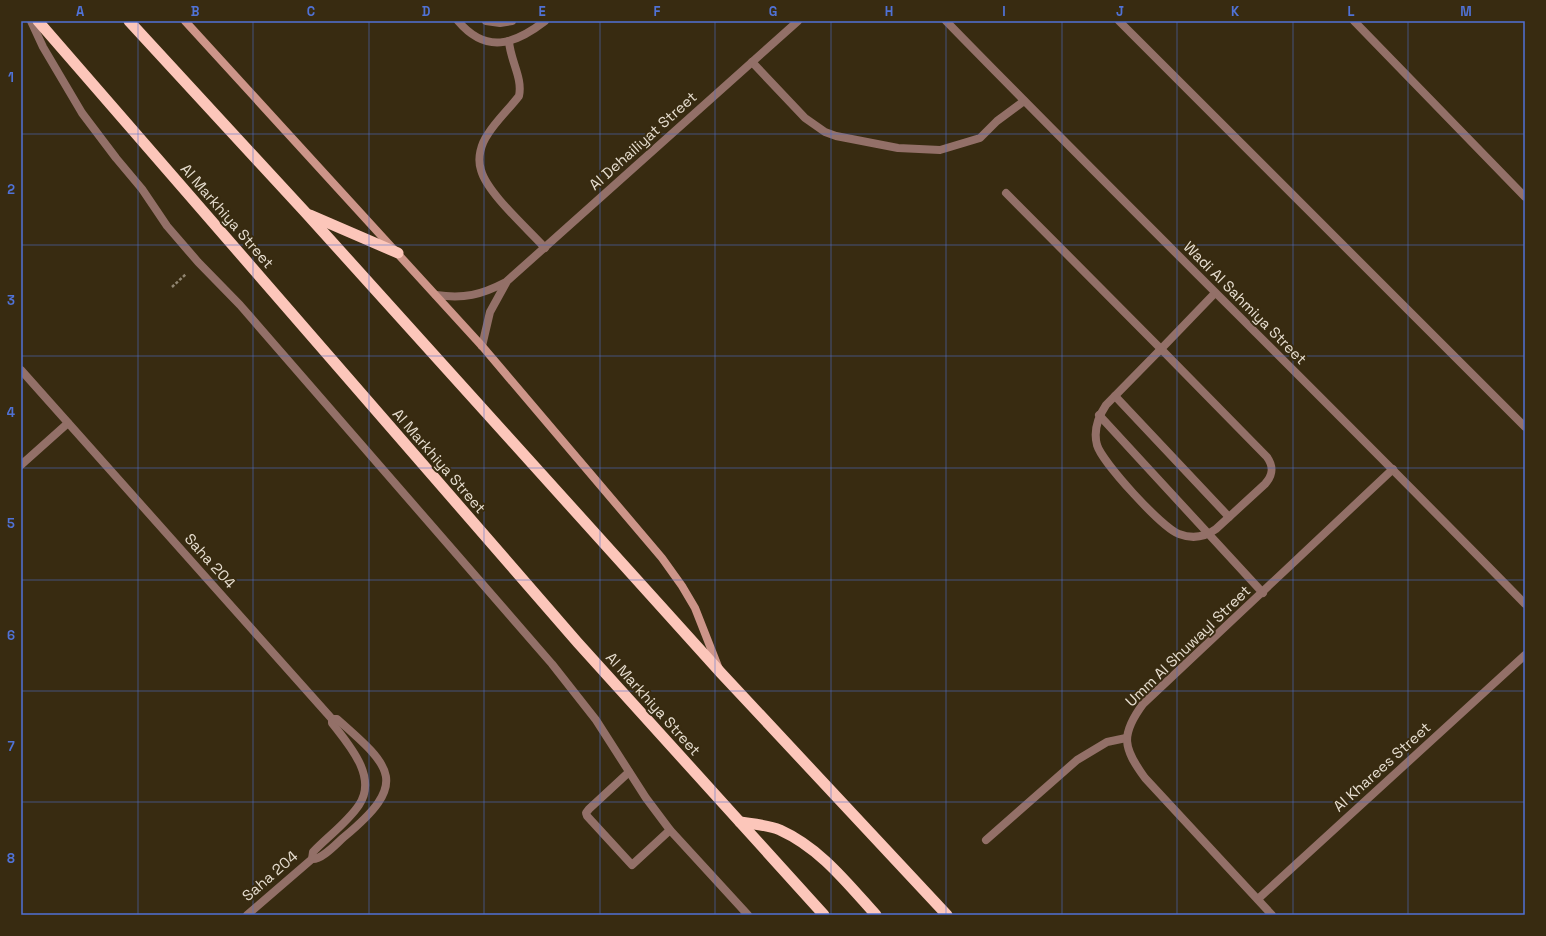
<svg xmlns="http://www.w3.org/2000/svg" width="1546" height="936" font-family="'Space Grotesk',sans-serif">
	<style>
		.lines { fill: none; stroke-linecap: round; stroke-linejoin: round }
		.path { stroke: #918672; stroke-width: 2.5; stroke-dasharray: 3 2; stroke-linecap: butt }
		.service { stroke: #937068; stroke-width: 8 }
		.minor { stroke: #937068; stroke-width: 8 }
		.secondary { stroke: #cd9589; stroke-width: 8 }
		.trunk { stroke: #fcc6ba; stroke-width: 11 }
		.grid { fill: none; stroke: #5072d6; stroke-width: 1; stroke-opacity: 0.55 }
		.labels { text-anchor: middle; stroke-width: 4; stroke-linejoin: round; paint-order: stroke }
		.street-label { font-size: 15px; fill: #e7ded0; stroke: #382b11 }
		.neatline { fill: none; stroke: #5072d6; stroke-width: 1.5 }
		.grid-label { font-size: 13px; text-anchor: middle; font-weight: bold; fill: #5072d6 }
	</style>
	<rect width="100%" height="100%" fill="#382b11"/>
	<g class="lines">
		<polyline class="path" points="172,287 186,274"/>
		<g class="service">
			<path d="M509,41C510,60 523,78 519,96C509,109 496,121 488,134C481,144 477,158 481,170C487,193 528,229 545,248"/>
			<polyline points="752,62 805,118 825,132 836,136 898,148 940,150 980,138 997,121 1024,101"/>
			<polyline points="1006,193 1161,349 1215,293"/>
			<path d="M1161,349L1267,457C1274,467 1273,475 1265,484L1216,529C1205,537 1192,539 1179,534C1162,528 1102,462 1097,445C1093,430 1098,417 1106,405Z"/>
			<polyline points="1115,396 1229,517"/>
			<polyline points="1099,415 1263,593"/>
			<polyline points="629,772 589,809 586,813 587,816 632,865 670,830"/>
			<polyline points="986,840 1077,760 1107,742 1126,738"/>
		</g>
		<g class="minor">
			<polyline points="31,21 43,47 82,113 116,158 142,189 167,226 198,262 240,305 552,664 596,720 646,798 670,830 748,915"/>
			<path d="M458,21C486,54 514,45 545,21"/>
			<polyline points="486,21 500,23 512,21"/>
			<path d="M946,21C1137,217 1334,408 1525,604"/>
			<polyline points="1119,21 1525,427"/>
			<polyline points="1354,21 1525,197"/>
			<path d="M436,295C464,299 481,295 506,282L798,21"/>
			<polyline points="482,346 490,312 506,283"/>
			<path d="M21,370L332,719V723C349,745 378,777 359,805C347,823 327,837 313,852L312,859"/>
			<polyline points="21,465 68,423"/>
			<polyline points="1258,899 1525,655"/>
			<path d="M247,915L312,859C322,860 337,843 344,837C409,783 393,768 337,719H332"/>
			<path d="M1272,915L1145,778C1123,748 1120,735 1143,704L1393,469"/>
		</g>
		<polyline class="secondary" points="185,21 482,346 662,558 682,586 695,608 719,669"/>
		<g class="trunk">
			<polyline points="38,21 578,643 824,915"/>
			<polyline points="129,21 306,213 721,673 947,915"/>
			<polyline points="310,215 398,253"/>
			<path d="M740,822C753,824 768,825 780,830C820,848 847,883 876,915"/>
		</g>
	</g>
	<path class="grid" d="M138,21V915M253,21V915M369,21V915M484,21V915M600,21V915M715,21V915M831,21V915M946,21V915M1062,21V915M1177,21V915M1293,21V915M1408,21V915M21,134H1525M21,245H1525M21,356H1525M21,468H1525M21,580H1525M21,691H1525M21,802H1525"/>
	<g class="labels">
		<g class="street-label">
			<text transform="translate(643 141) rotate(-42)" y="5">Al Dehailiyat Street</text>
			<text transform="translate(227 216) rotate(49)" y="5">Al Markhiya Street</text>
			<text transform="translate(1245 303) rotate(45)" y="5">Wadi Al Sahmiya Street</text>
			<text transform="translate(439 461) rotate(49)" y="5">Al Markhiya Street</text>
			<text transform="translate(210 561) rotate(48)" y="5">Saha 204</text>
			<text transform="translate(1188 646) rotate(-44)" y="5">Umm Al Shuwayl Street</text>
			<text transform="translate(653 704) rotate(48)" y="5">Al Markhiya Street</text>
			<text transform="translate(1382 767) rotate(-42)" y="5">Al Kharees Street</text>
			<text transform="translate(270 876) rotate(-41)" y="5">Saha 204</text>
		</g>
	</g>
	<rect width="1546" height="936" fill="none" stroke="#382b11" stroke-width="44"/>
	<rect x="22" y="22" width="1502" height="892" class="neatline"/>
	<g class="grid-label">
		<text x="80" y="16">A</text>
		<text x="195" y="16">B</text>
		<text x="311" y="16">C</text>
		<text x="426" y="16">D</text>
		<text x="542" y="16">E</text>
		<text x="657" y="16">F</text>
		<text x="773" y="16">G</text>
		<text x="889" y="16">H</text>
		<text x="1004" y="16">I</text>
		<text x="1120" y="16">J</text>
		<text x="1235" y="16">K</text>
		<text x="1351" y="16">L</text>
		<text x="1466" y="16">M</text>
		<text x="11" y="82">1</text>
		<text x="11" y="194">2</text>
		<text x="11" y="305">3</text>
		<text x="11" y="417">4</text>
		<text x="11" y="528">5</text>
		<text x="11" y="640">6</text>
		<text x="11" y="751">7</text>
		<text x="11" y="863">8</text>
	</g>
</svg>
